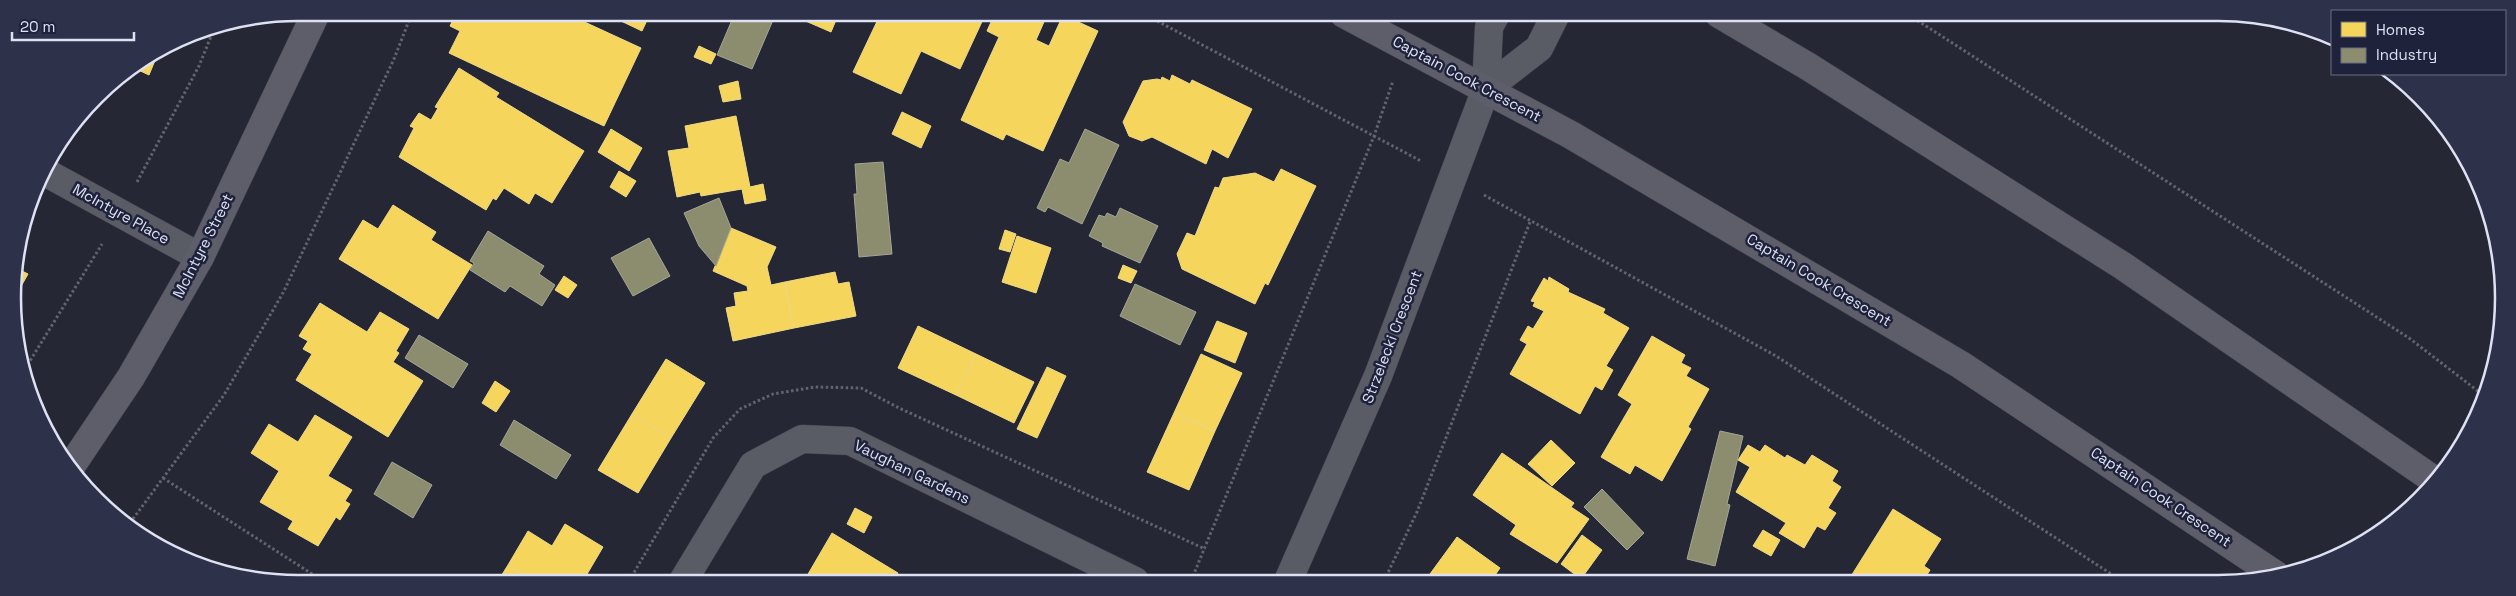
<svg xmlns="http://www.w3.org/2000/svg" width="2516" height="596" font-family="'Space Grotesk',sans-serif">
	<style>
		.homes { fill: #f6d55c; stroke: #eed989 }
		.industry { fill: #8c8c6e; stroke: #a4a696 }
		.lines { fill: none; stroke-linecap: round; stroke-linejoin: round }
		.street-casing { stroke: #40424e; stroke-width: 29 }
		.secondary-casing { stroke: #40424e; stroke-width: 29 }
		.path { stroke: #62636c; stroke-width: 3; stroke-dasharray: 2.5 2.5; stroke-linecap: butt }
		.street { stroke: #595b65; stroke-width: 28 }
		.secondary { stroke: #5d5e6a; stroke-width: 28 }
		.labels { text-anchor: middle; stroke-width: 5; stroke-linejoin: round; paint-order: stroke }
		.street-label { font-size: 15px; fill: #dde1f2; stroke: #1f223b }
		.rim { fill: none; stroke: #dde1f2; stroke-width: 2.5 }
	</style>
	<rect width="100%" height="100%" fill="#252735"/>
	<g class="homes">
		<polygon points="456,13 565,13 641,48 604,126 449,53 460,31 450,26"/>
		<polygon points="625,13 643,13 649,16 642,31 621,21"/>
		<polygon points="787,13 839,13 831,32"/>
		<polygon points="881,13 986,13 960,69 921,51 901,94 853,72"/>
		<polygon points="995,13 1043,13 1047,15 1036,40 1049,46 1063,15 1098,31 1043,151 1006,134 1003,140 961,120 999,37 987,31"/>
		<polygon points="699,46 716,54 711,64 694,57"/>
		<polygon points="158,53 149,75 134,68"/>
		<polygon points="459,68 499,93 496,97 584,151 552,203 535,193 529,204 504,188 496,200 493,198 486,210 399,157 414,128 410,126 419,113 431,120 438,108 435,107"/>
		<polygon points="1172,75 1190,84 1192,80 1252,109 1228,158 1212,149 1206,164 1152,137 1142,141 1129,136 1123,122 1143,81 1157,79 1161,80 1162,77 1170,81"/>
		<polygon points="738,81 741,99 723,102 719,86"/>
		<polygon points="902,112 931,126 921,148 892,134"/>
		<polygon points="736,116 750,187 763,184 766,200 745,204 742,189 701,196 700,192 677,197 668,151 689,148 685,126"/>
		<polygon points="611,129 642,148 629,171 598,152"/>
		<polygon points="1281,169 1316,186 1268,285 1265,283 1255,304 1182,269 1177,254 1187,233 1195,236 1215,187 1219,188 1223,178 1255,173 1274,182"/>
		<polygon points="619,171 636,181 626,197 610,187"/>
		<polygon points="393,205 436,232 431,240 472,265 438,319 339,259 363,220 378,229"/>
		<polygon points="731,228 776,247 767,267 771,285 785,282 794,328 733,341 726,308 736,306 734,293 748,291 747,286 713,271"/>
		<polygon points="1005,230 1016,234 1010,252 999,249"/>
		<polygon points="1017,236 1051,248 1036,293 1002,282"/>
		<polygon points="1123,265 1137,271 1131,283 1118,278"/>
		<polygon points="16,268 28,274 15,297 13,279"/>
		<polygon points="835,272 838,284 849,282 856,316 794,328 785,282"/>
		<polygon points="564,276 577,285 568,298 555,290"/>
		<polygon points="1549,277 1569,289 1568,292 1605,309 1603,313 1629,328 1606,366 1613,370 1602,390 1595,386 1580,414 1510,374 1527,344 1520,340 1528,326 1533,329 1544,311 1533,306 1535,302 1531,301 1544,278 1548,281"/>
		<polygon points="320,303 367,332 380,312 409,329 396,351 399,353 393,362 423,381 388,437 296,380 312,354 303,349 308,341 299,336"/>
		<polygon points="1217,321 1247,333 1235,363 1204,350"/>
		<polygon points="918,326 976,354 956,395 898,368"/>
		<polygon points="1652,336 1685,355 1681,363 1691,368 1686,376 1709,389 1688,427 1691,429 1662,481 1635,465 1630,474 1601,457 1632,404 1618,395"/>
		<polygon points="976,354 1034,382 1014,423 956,395"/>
		<polygon points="1201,354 1242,373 1215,431 1174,413"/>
		<polygon points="666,359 705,383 671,438 632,414"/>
		<polygon points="1047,367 1066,376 1037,438 1017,429"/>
		<polygon points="495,381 510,391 496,412 482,403"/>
		<polygon points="1174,413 1215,431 1189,490 1147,472"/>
		<polygon points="632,414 671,438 638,493 598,470"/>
		<polygon points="315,415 352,437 328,476 352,490 345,501 350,504 340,520 336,517 318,546 288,529 293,521 260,502 279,471 251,453 269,424 298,442"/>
		<polygon points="1551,440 1575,463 1552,486 1528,464"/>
		<polygon points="1748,445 1760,452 1765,445 1785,458 1787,455 1805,465 1812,455 1838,471 1832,481 1841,487 1828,508 1836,513 1825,530 1817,526 1804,548 1779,533 1786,523 1736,492 1750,467 1738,460"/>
		<polygon points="1502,453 1574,503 1571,507 1589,519 1557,563 1510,534 1516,525 1473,495"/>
		<polygon points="855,508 872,517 864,533 847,524"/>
		<polygon points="1893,509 1941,539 1924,566 1930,570 1923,581 1848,581"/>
		<polygon points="565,524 603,547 583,581 535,581 508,565 528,531 552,546"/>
		<polygon points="1763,530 1780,540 1771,556 1753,546"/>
		<polygon points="832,533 898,573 894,581 804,581"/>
		<polygon points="1582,535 1602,550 1581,579 1561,564"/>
		<polygon points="1457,537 1500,568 1491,581 1441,581 1430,574"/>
		<polygon points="508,565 535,581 498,581"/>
	</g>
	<g class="industry">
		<polygon points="735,13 755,13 773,20 752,69 717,55"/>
		<polygon points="1085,129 1119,145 1082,224 1048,207 1045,212 1037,208 1060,159 1069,163"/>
		<polygon points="883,162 892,254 859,257 854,194 857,194 855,164"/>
		<polygon points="719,198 731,228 716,266 699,246 684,213"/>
		<polygon points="1120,208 1158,226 1140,263 1102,246 1103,243 1089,236 1099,215 1105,217 1107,213 1116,217"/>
		<polygon points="488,231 544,266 539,274 555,285 542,306 510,286 505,292 470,270 474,263 470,261"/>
		<polygon points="649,238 670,276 633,296 611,258"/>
		<polygon points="1135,284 1196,312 1180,345 1120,316"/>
		<polygon points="419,335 468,364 453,388 405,358"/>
		<polygon points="514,420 571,455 556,479 500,445"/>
		<polygon points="1720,431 1743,436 1727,504 1730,505 1715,566 1687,559"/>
		<polygon points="392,462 432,485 413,518 374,494"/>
		<polygon points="1602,489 1644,533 1627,550 1584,507"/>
	</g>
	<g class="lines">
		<g class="street-casing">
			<g id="street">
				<polyline points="1486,89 1539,48 1556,14"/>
				<polyline points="43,171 200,257"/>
				<polyline points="683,581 753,465 802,439 850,441 1135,581"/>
				<polyline points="1288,581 1378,376 1486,89 1489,27 1496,14"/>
			</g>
		</g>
		<g class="secondary-casing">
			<g id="secondary">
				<polyline points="1344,14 1571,135 1961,365 2276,575"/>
				<polyline points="1719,14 1809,67 2123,266 2434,480"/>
				<polyline points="70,468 131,377 200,257 316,13"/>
			</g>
		</g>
		<g class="path">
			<polyline points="1144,14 1421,161"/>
			<polyline points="1909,15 2409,338 2483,395"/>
			<polyline points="137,182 199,66 214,29"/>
			<polyline points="1484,195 1776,356 2122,581"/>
			<polyline points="25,369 102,244"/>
			<polyline points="163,478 323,581"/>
			<polyline points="130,523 224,395 284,291 394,59 412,13"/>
			<polyline points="629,581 713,438 740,409 773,394 815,387 861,388 899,408 1205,549"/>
			<polyline points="1191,581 1374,136 1393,81"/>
			<polyline points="1384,581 1417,512 1530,222"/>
		</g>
		<use href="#street" class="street"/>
		<use href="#secondary" class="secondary"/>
	</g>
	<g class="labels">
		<g class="street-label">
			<text transform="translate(1467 79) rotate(28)" y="5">Captain Cook Crescent</text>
			<text transform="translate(121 214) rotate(29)" y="5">McIntyre Place</text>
			<text transform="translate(203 246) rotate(-63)" y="5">McIntyre Street</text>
			<text transform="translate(1819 280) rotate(31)" y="5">Captain Cook Crescent</text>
			<text transform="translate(1392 337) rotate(-69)" y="5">Strzelecki Crescent</text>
			<text transform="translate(912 472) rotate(26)" y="5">Vaughan Gardens</text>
			<text transform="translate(2161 497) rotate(34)" y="5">Captain Cook Crescent</text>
		</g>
	</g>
	<path d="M0 0H2516V596H0ZM298 21H2218A277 277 0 0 1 2495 298V298A277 277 0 0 1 2218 575H298A277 277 0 0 1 21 298V298A277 277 0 0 1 298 21Z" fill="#2e314a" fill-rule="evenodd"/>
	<path class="rim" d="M298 21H2218A277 277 0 0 1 2495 298V298A277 277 0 0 1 2218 575H298A277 277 0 0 1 21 298V298A277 277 0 0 1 298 21Z"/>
	<rect x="2331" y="10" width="175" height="65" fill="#1f223b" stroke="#6b6e84"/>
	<rect x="2341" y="22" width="25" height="15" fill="#f6d55c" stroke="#6b6e84"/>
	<text x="2376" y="35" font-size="15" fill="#dde1f2">Homes</text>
	<rect x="2341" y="48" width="25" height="15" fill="#8c8c6e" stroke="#6b6e84"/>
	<text x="2376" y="60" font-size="15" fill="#dde1f2">Industry</text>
	<path d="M12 32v8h122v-8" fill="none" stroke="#dde1f2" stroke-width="2.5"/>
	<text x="20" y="32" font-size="15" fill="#dde1f2" stroke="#1f223b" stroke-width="4" paint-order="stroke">20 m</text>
</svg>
